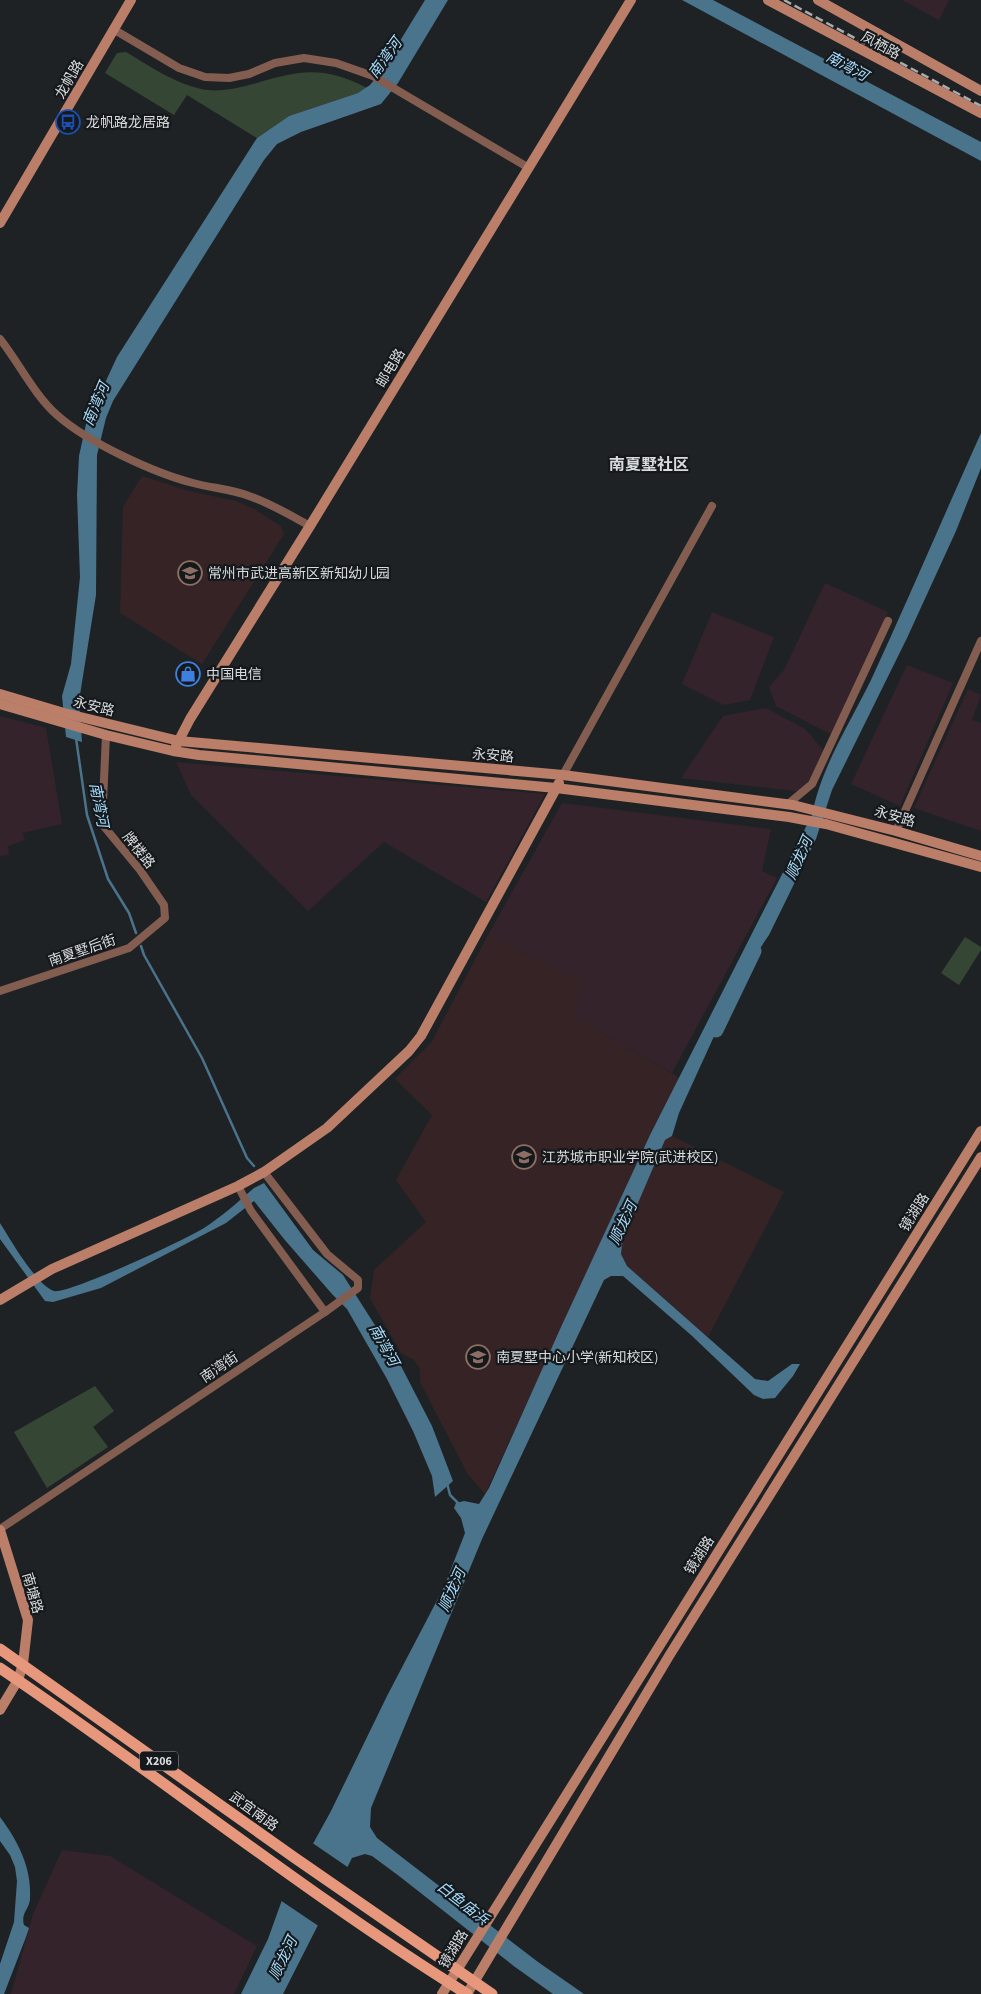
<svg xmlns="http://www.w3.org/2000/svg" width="981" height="1994" font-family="'Source Sans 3','Noto Sans SC',sans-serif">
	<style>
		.industrial { fill: #34232b }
		.education { fill: #362326 }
		.green { fill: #354734 }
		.water { fill: #4a738c }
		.pier { fill: #1e2225 }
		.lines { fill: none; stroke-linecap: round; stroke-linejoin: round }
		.stream { stroke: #4a738c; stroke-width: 2.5 }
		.river { stroke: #4a738c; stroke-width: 15 }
		.street { stroke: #835d50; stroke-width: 8 }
		.secondary { stroke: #ba7e69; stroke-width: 10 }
		.primary { stroke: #e6977c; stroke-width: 11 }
		.rail { stroke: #a9abad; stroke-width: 2.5; stroke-dasharray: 8 4; stroke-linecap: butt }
		.labels { text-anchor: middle; stroke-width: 4.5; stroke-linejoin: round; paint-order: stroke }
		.shield { fill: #15191c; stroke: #9ea1a3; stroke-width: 1 }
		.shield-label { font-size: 12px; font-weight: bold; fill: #d9dbdd }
		.street-label { font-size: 14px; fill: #d9dbdd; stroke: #15191c }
		.poi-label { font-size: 14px; fill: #d9dbdd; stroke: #15191c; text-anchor: start }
		.water-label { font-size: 15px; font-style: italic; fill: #a6dcfd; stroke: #15191c }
		.quarter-label { font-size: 16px; font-weight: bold; fill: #d9dbdd; stroke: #15191c }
	</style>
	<rect width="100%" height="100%" fill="#1e2225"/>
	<g class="industrial">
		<polygon points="902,0 949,0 939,20"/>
		<polygon points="825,583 888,612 834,736 776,706 769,687 784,670"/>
		<polygon points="712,612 774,637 750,700 724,705 682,684"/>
		<polygon points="907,665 953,683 900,806 851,784"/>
		<polygon points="968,689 981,695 972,720 981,723 981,831 914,808"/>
		<polygon points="766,708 805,729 824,751 803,792 681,778 723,716"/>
		<polygon points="0,716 46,728 62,824 22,833 25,840 8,846 9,855 0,856"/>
		<polygon points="176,762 545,794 486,902 384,842 308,911 191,795"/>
		<polygon points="562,803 771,829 762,871 777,878 672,1073 573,1017 582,982 488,935"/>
		<polygon points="62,1850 110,1856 257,1946 234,1994 11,1994 33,1914"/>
	</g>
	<g class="education">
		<polygon points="142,476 189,491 236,501 254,509 281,526 284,534 202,664 120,613 123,507"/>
		<polygon points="488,935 583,982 574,1017 680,1078 650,1135 485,1494 467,1473 420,1382 420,1369 414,1360 401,1353 370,1298 374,1270 426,1222 396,1180 432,1115 395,1079 431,1043"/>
		<polygon points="672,1136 784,1192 708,1337 627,1266 621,1254 623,1238 665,1140"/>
	</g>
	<g class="green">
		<path d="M126,52C149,66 174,83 201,89C219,93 239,88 257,83C301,70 324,66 367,88L358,93L289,116L257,138L187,95L174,115L105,73L117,53Z"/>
		<polygon points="965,937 981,947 981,950 959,985 941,973"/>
		<polygon points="95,1386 114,1411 93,1427 108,1447 47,1488 14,1432"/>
	</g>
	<g class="water">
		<polygon points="425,0 448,0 398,83 381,104 301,132 277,144 264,160 113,401 106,418 97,455 96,595 79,701 82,742 66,737 62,696 71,664 80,577 77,495 79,456 86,424 117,357 257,138 289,116 358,93 370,85 381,72"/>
		<polygon points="682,0 713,0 981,142 981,161"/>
		<path d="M981,433V468L956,531L907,638L832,790L816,839L769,935L742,975L679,1113L672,1136L665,1140L623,1238L621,1254L627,1266L755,1379L768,1381L792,1364H800L793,1376L775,1398L763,1399L754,1395L691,1335L623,1276H611L604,1280L482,1539L371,1808L370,1827L377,1838L538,1962L584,1994H553L515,1967L399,1876L372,1856L365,1854L352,1858L283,1994H241L268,1939L282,1900L331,1811L387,1696L444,1587L465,1533L461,1518L454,1508L456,1503L464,1501L479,1504L489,1488L561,1327L650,1135L812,815C821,767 850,723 871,680C909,598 944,515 981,433Z"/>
		<path d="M264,1183L313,1250L343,1275L401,1366L432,1426L453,1481L435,1497L432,1476L413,1431L387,1379L347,1309L332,1294L284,1239L254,1201L226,1223L101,1288L53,1302L45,1301L0,1239V1223C10,1239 37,1286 54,1291C67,1295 187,1239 204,1228C221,1217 238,1202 254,1188Z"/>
		<path d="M0,1817C18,1841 32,1868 30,1899C29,1910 21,1912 24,1925L29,1928L26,1937L4,1994H0V1964L14,1922L17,1881L15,1867L10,1855L0,1841Z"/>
	</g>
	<polygon class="pier" points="311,1842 349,1868 320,1927 280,1900"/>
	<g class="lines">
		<g class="stream">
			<polyline points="76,738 87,815 108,879 129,913 136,933"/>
			<polyline points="141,946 144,955 202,1058 247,1158 254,1166"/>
			<polyline points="447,1483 450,1495 459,1504"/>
		</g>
		<polyline class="river" points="716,1030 754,951"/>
		<g class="street">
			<polyline points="113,29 179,68 205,77 229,78 249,74 275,63 304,58 336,63 373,76 529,168"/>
			<path d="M0,339C19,363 35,396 57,415C87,442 154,473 193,483C211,488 231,489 249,496C270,503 290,515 310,526"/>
			<polyline points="563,775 712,506"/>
			<polyline points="788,804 812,784 888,621"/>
			<polyline points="896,831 981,641"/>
			<polyline points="0,991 129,948 165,918 164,905 140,870 102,824 106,735"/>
			<polyline points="264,1172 327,1254 358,1280 358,1288 325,1312"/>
			<polyline points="0,1529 325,1312 251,1211 238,1186"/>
		</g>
		<g class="secondary">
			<polyline points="768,0 981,113"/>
			<polyline points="818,0 981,91"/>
			<polyline points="0,223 131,0"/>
			<polyline points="0,694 64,713 179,741 563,775 793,805 896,831 981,856"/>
			<polyline points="0,704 106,735 173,751 199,755 556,788 789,817 826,824 981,867"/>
			<polyline points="176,746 190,719 310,526 631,0"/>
			<polyline points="0,1300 52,1269 238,1186 264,1172 327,1128 409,1051 421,1036 559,783"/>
			<polyline points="0,1530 28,1620 23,1664 18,1680 0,1710"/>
			<polyline points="442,1994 981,1131"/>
			<polyline points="467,1994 669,1656 981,1157"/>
		</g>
		<g class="primary">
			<polyline points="0,1649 295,1858 492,1994"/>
			<path d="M0,1668C157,1774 306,1894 467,1994"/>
		</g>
		<polyline class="rail" points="784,0 981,106"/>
	</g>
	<defs>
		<g id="bus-ring" transform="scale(1.25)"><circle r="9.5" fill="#15191c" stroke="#1a4fb4" stroke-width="1.5"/><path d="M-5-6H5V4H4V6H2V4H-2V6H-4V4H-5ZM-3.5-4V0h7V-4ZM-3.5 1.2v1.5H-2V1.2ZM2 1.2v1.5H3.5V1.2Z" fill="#1a4fb4"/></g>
		<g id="school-ring" transform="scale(1.25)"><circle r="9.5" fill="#15191c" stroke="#8d6e63" stroke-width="1.5"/><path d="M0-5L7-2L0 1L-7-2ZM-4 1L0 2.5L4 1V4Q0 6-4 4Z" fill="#8d6e63"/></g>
		<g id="shop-ring" transform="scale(1.25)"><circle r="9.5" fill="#15191c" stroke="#3f7fe0" stroke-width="1.5"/><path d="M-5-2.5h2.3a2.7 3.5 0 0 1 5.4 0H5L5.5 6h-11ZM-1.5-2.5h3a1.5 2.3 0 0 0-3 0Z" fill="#3f7fe0"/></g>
	</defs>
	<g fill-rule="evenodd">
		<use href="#bus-ring" x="68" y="122"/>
		<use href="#school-ring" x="190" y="573"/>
		<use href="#shop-ring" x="188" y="674"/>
		<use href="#school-ring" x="524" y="1157"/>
		<use href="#school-ring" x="478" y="1357"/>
	</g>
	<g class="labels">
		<rect class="shield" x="140" y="1751.5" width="38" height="19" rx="4"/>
		<g class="shield-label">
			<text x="159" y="1765">X206</text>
		</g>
		<g class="street-label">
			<text transform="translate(881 45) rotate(28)" y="5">凤栖路</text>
			<text transform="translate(69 79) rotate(-60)" y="5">龙帆路</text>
			<text transform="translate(390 368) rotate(-59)" y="5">邮电路</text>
			<text transform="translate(94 706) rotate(14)" y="5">永安路</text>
			<text transform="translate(493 755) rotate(5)" y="5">永安路</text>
			<text transform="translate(895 816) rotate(16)" y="5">永安路</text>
			<text transform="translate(139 850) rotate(51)" y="5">牌楼路</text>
			<text transform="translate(82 950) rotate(-19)" y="5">南夏墅后街</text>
			<text transform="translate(914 1212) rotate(-58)" y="5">镜湖路</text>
			<text transform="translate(219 1367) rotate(-34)" y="5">南湾街</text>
			<text transform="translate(699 1555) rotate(-58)" y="5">镜湖路</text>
			<text transform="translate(33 1593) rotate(74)" y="5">南塘路</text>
			<text transform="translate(254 1811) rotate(36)" y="5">武宜南路</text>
			<text transform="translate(453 1949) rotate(-59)" y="5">镜湖路</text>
		</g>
		<g class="poi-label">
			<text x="86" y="127">龙帆路龙居路</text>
			<text x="208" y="578">常州市武进高新区新知幼儿园</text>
			<text x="206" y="679">中国电信</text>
			<text x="542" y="1162">江苏城市职业学院(武进校区)</text>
			<text x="496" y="1362">南夏墅中心小学(新知校区)</text>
		</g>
		<g class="water-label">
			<text transform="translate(385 58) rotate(-54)" y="5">南湾河</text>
			<text transform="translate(847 66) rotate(29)" y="5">南湾河</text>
			<text transform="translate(96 404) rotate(-67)" y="5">南湾河</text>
			<text transform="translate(99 805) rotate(79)" y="5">南湾河</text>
			<text transform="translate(799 858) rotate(-66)" y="5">顺龙河</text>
			<text transform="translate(623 1223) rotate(-65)" y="5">顺龙河</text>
			<text transform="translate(384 1345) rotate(61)" y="5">南湾河</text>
			<text transform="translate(452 1590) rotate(-66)" y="5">顺龙河</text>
			<text transform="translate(463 1903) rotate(38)" y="5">白鱼庙浜</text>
			<text transform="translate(283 1958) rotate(-64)" y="5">顺龙河</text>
		</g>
		<g class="quarter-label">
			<text x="649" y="470">南夏墅社区</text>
		</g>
	</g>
</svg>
